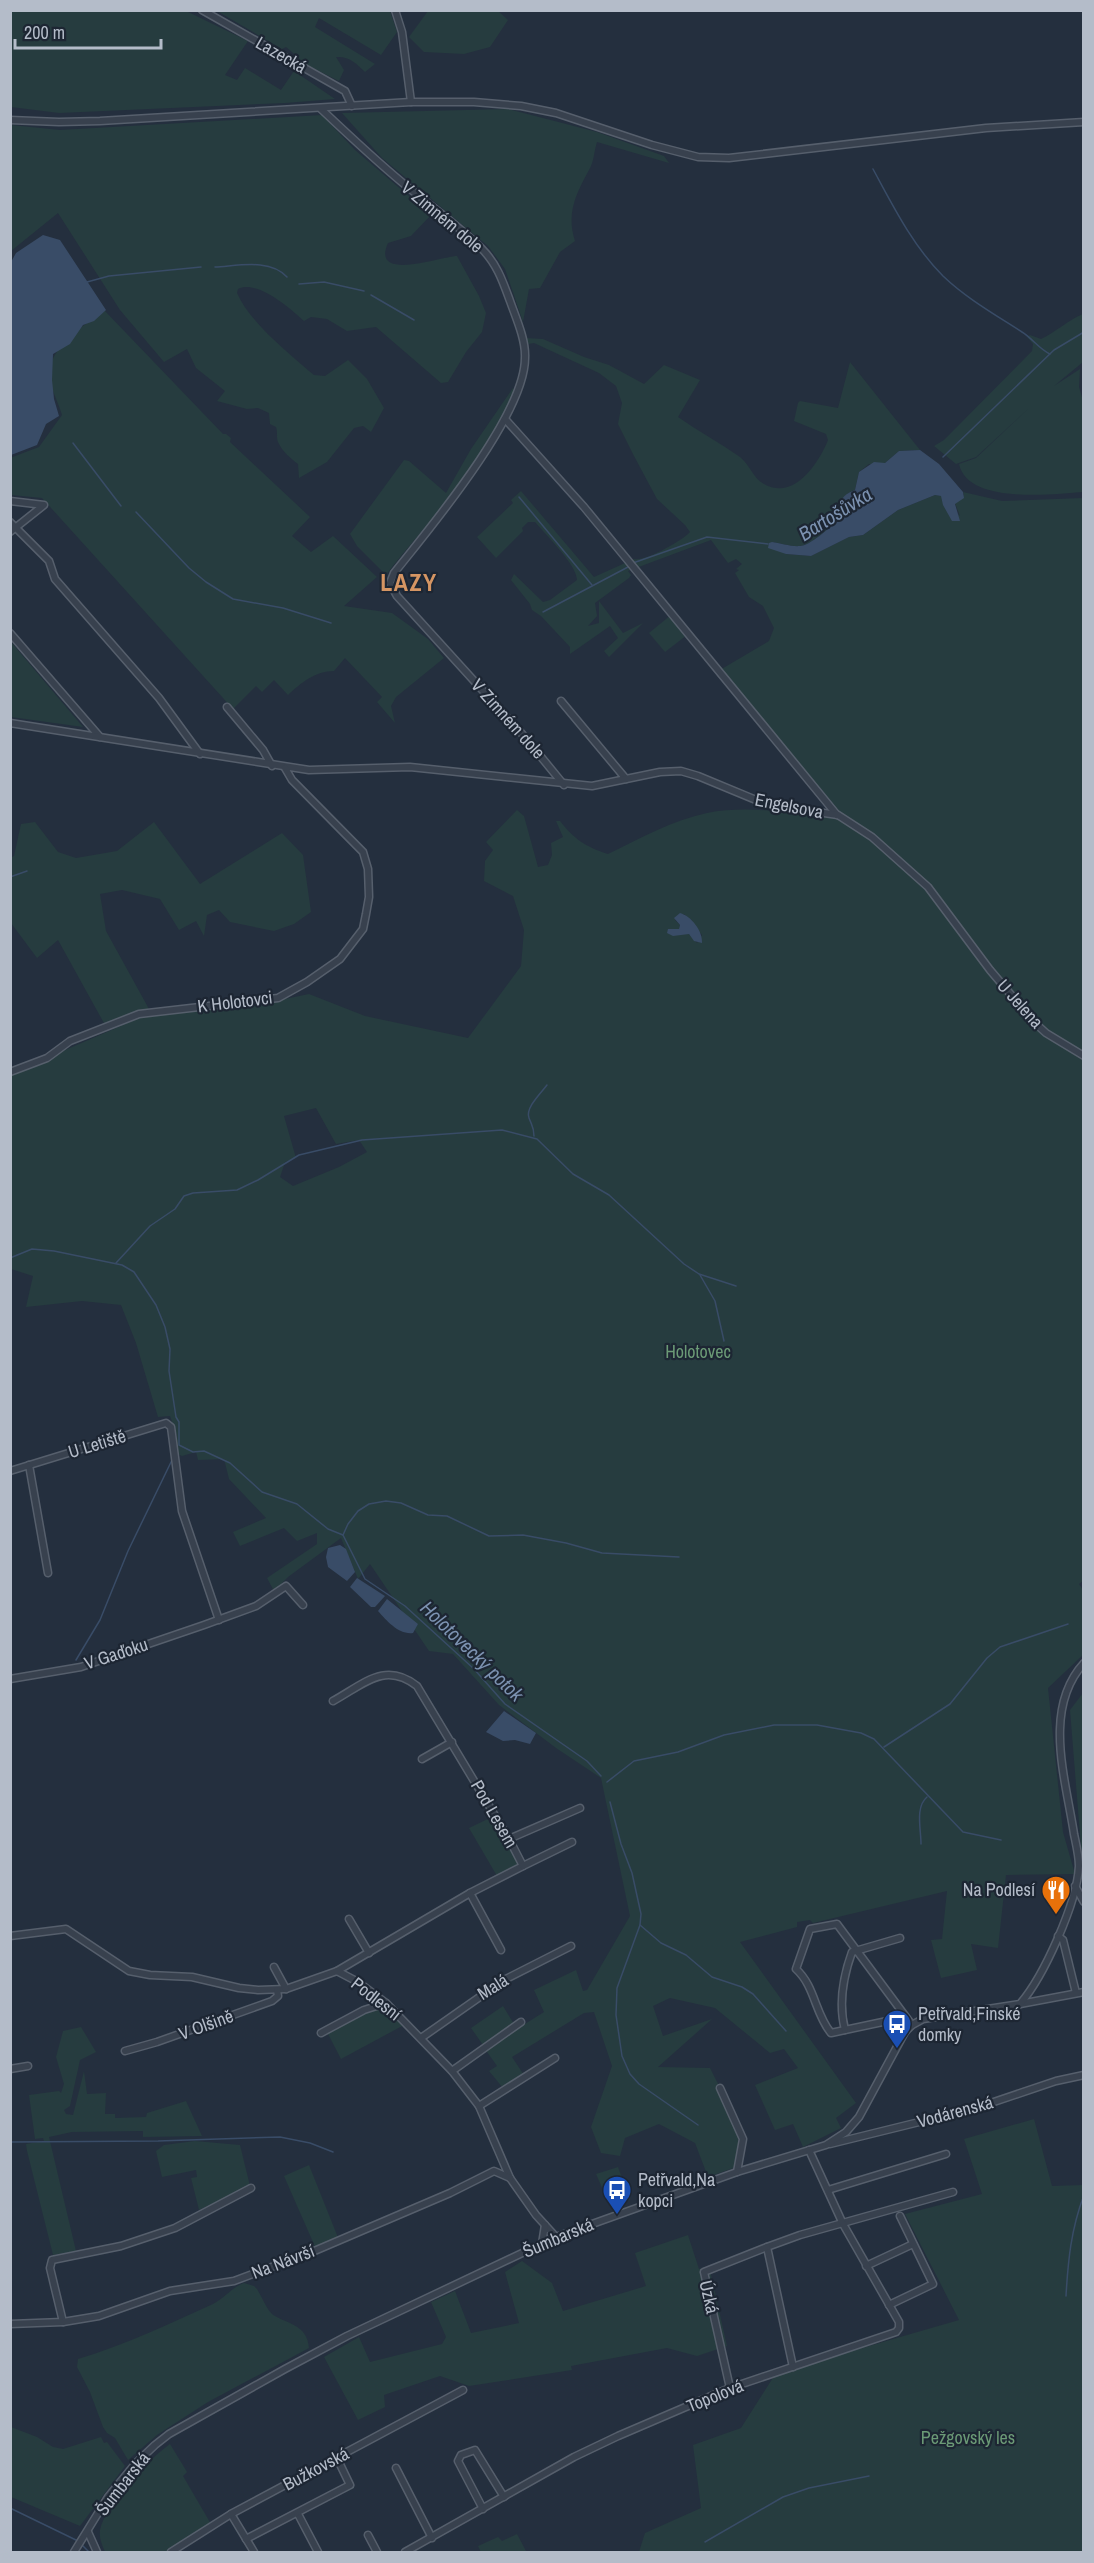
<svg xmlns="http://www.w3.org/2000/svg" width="1094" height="2563" font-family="'Archivo Narrow',sans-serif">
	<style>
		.green { fill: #263c3f; fill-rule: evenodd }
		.water { fill: #394c67 }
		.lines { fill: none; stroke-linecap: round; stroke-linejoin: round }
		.stream { stroke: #394c67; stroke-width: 1.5 }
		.minor-casing { stroke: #565f6c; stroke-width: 9 }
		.minor { stroke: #38414e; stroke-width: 6 }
		.labels { text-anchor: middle; stroke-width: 4.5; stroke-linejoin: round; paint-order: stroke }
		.street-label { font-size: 18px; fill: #b4bcc9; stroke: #1d2633 }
		.park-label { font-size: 18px; fill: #6b9a76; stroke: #1d2633 }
		.poi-label { font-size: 18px; fill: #b4bcc9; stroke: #1d2633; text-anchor: start }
		.water-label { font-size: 20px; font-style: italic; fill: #7c92b1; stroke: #1d2633 }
		.district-label { font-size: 24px; font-weight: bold; letter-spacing: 1.5px; fill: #d59563; stroke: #1d2633 }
	</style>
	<rect width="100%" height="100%" fill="#242f3e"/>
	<g class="green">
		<polygon points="10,11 186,11 248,41 225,75 237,80 245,68 281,90 294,71 335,99 285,103 59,113 11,107"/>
		<path d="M217,11H390L397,32L381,55L319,18L315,27L375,64L365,72C356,63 349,56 336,57L344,70L339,81L301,62L299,58L286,47L282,49Z"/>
		<polygon points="428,11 498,11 508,20 490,47 464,54 424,52 409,37"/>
		<path d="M508,109L597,132L664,156L669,163L597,142C594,151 594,162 589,170C576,194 566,213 575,241L560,252L540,288L529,289L523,322L505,269L488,246L382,158L342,113Z"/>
		<path d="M322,115L355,150L431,215L411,236L388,243C370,283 443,256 457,256L479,296L486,313L482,332L466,352L448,382L441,383L376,327L347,331L327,319L311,317L304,321C291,309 257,279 238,289L237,293C249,321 286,351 309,371L314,375L325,376L348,360L367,379L384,408L371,432L363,426L354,428L327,462L299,478L298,464C290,458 282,451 278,442C276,437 278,432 276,427L270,424L269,413L258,408L247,409L217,401L225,391L196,368L187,349L164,362L120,310L58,213L11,251V125L60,130Z"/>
		<path d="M104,310L223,434H226L231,438L230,442L310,517L292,536L311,552L333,536L377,577L344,606L392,613L428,639L444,658L396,697L391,706L395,723L377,702L382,697L345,658L334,671C315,671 301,683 288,695L274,680L262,692L256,686L233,709L42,498L11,495L10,458L39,447L62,415C59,405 54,395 51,385C42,349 81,329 104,310Z"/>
		<path d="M1083,314V362L1054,386L1080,369L1079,387L1084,404L1083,492C1053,494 968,505 959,464L976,458L1029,408L976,457L956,464L934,446L944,440L1032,351L1033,344L1027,337L1030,335L1041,339C1056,332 1068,320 1083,314Z"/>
		<path d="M526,338L543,339L584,357L609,365L644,384L664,365L700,380L678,417C698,431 720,443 740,457C750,465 753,478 764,484C794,501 819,463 828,440L826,434L794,421L798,403L800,401L838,408L850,362L920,450L899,451L884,464H869L859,472L855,490C835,498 846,506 837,519C832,527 809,546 800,546C792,547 780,543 772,542L786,554L811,556L849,537L863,535L898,510L935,495L941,496L960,516L955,503L964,495L963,492L1002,501L1083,498L1084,1580L1079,1584L1083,1590L1084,1654L1048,1688L1063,1832L1075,1874L1006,1875L998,1948L971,1944L977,1970L941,1978L931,1940L942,1939L947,1891L813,1923L810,1920L797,1922V1927L740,1942L856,2103L836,2118L841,2128L803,2147L793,2124L775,2130L755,2085L798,2068L784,2049L770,2053L715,2008L670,1998L653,2006L663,2036L712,2019L658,2067L710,2068L746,2139L742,2165L708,2177L695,2143L659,2124L625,2138L620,2156L601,2153L591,2127L612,2066L594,2012L584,2013L512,2057L524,2075L503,2088L489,2071L497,2066L485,2049L544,2012L534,1990L576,1970L583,1991L587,1990L630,1916L601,1778L556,1748L499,1705L453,1654L429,1651L370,1564L358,1579L341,1538L288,1577L274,1591L267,1578L317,1544V1533L297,1541L284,1528L240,1546L233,1532L266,1518L229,1479L224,1459L198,1460L196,1452L182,1456L176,1453L177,1436L170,1416L158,1417L136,1343L121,1305L82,1301L26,1307L33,1276L11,1269L10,1074L153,1012L275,1001L309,994L365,1016L468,1038L521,966L524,930L513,896L484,881L485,861L493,850L486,842L517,810L524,816L538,867L548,865L552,855L551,843L563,837L556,821H560C574,839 586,847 608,854C639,839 673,820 707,813C752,804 802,815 846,819L720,670L769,641L774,628L763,606L749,597L735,573L739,570L736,569L742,564L736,559L728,563L711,540L628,571L631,575L629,578L595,603L597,616L588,626L599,623V601L623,633L643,623L609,657L604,651L618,638L610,626L570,654V647L541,616L532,610L530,604L511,580L514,574L543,602L550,600L577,580C577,565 545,534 535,522H528L522,528L523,531L496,558L477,537L513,503L511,500L521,491L594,577L634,559C644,562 682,541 690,532L685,525L657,499L634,456L618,424L622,403L616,386L599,373L534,343L528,344ZM684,914L702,935L697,943L689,934L672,929H679L680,925L675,920ZM316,1108L336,1144L359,1140L367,1152L339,1167L293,1186L280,1177L285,1162L296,1158L284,1116Z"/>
		<path d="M513,388L514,393C496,433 471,473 443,507C424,530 404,551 386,575L357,546L350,534L404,460L409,461L446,493L471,449Z"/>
		<polygon points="671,615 687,635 665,652 649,633"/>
		<polygon points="10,642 11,642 83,727 11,717"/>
		<polygon points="35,822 58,852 76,858 117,851 154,822 200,884 282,833 303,855 311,912 294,924 274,931 230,922 219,910 207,915 204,936 196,921 179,930 160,899 122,890 100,894 106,931 149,1009 105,1025 58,940 37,958 11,923 10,858 14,856 21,824"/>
		<polygon points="1083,1693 1083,1872 1070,1710"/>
		<polygon points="494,1816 518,1860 517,1867 497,1876 469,1828"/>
		<polygon points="382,2006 404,2025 341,2059 327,2032 367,2012"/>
		<polygon points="503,2006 514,2024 483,2045 471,2028"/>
		<polygon points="81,2027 96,2052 80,2060 70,2106 64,2110 66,2114 73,2115 84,2071 87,2094 106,2093 105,2114 115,2114 115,2118 146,2117 147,2113 186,2101 202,2136 143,2137 143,2131 72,2132 49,2137 76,2251 53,2255 27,2151 26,2144 44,2141 43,2138 35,2139 29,2095 59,2091 61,2093 64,2084 56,2057 63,2031"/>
		<polygon points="1034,2119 1052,2186 1083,2185 1083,2552 639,2552 645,2533 701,2508 693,2445 741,2428 776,2373 959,2320 905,2214 982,2194 964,2139"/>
		<polygon points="195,2141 240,2145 250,2186 199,2210 191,2178 197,2177 196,2170 162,2177 156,2151 164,2145"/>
		<polygon points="309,2165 339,2240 316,2249 284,2176"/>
		<polygon points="618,2167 630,2200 610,2206 596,2174"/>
		<polygon points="688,2235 699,2269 709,2266 727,2346 697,2356 667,2348 571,2366 572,2370 469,2386 440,2376 384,2395 385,2407 358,2420 324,2357 359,2337 370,2362 442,2344 446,2337 431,2302 455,2291 471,2333 519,2323 505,2272 522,2261 552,2283 563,2311 646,2286 635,2253"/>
		<path d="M244,2283L254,2286L257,2289C262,2297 266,2308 272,2314C285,2324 307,2323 309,2348L208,2402L157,2435L128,2460L115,2438L107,2433L103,2427L90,2392L77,2367L78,2359C125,2345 169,2324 213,2304C225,2298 232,2287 244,2283Z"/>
		<polygon points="11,2427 37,2437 53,2447 63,2449 101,2437 104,2443 107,2442 125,2466 80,2526 11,2497"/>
		<path d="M170,2444L187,2472L183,2476L211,2524L168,2552H105C102,2545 99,2538 100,2530C105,2505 149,2459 170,2444Z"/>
		<polygon points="517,2534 526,2551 524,2552 481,2552 478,2546 498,2537 502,2541"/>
	</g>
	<g class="water">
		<polygon points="43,235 60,240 106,310 94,321 83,325 70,344 53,354 52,380 54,399 59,416 46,424 37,445 11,455 11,262 16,253"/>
		<path d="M920,450L939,464L963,492L964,498L955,504L960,521H952L943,505L941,496L935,495L898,510L863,535L849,537L811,556L786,554L768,548L769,543L772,542C780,543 792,547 800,546C809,546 832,527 837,519C846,505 834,498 855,490L859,472L874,462L885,463L899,451Z"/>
		<path d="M680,913C691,916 703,931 702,943L694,941L689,934L673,936L667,933L668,929H679L680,925L674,918Z"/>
		<polygon points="340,1545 346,1549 355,1572 347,1581 328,1567 326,1557 328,1548"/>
		<polygon points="357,1578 385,1596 375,1607 371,1607 350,1587"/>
		<path d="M387,1599L418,1624L413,1633C399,1635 387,1621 378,1611Z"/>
		<polygon points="504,1711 536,1733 530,1744 515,1740 503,1741 486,1732"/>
	</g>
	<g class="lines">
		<g class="stream">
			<path d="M873,169C893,206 913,246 943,276C966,298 994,314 1022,332C1032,338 1039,349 1050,354"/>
			<path d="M215,267C237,266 270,258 287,277"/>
			<polyline points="87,282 109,276 201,267"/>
			<polyline points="299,284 324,282 364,291"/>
			<polyline points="371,295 414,320"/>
			<polyline points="73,443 121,506"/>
			<polyline points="943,457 1054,350 1084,332"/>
			<polyline points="519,497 592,585"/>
			<polyline points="136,512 189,568 206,582 233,599 283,608 331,623"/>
			<polyline points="633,563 707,537 768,544"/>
			<polyline points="543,612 628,567"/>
			<polyline points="10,877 27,871"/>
			<path d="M534,1136C534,1127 532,1126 529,1118C525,1108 541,1093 547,1085"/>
			<polyline points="10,1258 32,1249 54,1251 122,1265 134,1272 156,1305 165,1327 170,1349 169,1371 176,1417 179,1422 179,1445 193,1452 204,1451 230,1463 262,1492 297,1504 328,1529 343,1535 365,1579 405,1606 474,1669 505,1704 587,1761 601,1776"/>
			<polyline points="116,1263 150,1226 175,1209 184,1196 193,1193 237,1190 258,1180 299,1155 362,1140 502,1130 537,1139 573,1174 609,1195 684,1264 699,1274 736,1286"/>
			<polyline points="700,1275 715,1301 724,1341"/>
			<polyline points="343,1535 348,1524 358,1511 369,1504 386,1501 401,1503 428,1515 447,1516 489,1536 523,1535 566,1543 602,1553 679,1557"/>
			<polyline points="76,1660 100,1620 128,1551 173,1458"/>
			<polyline points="884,1747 950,1704 987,1658 1000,1647 1068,1624"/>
			<polyline points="607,1782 634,1761 678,1752 724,1735 774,1725 817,1725 861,1733 874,1739 963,1832 1001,1840"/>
			<polyline points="610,1802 621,1844 632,1873 641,1914 640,1925 617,1988 616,2015 622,2056 630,2074 639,2084 698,2125"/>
			<path d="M921,1844C921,1829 915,1807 927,1797"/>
			<polyline points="640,1925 661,1943 686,1955 712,1977 742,1987 753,1994 786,2031"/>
			<polyline points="10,2142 158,2141 280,2137 310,2143 333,2152"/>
			<path d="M1066,2296C1068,2261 1071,2229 1084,2195"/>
			<polyline points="10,2508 78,2541"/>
			<polyline points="705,2542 783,2497 809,2488 869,2476"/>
			<polyline points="81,2544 89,2552"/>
		</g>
		<g class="minor-casing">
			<g id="minor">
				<polyline points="202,10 345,91 352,106"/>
				<polyline points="395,10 402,32 411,102"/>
				<path d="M321,109C350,136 378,163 409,188C433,208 460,227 482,249C497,264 503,282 510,301C516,318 526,340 525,358C525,415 430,528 394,573L390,583L397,596L524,736L564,785"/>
				<polyline points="10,120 59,122 100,121 411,102 474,102 521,106 556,113 652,145 698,157 729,158 986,128 1084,122"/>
				<polyline points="505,419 584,507 837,815"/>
				<polyline points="10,501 44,505 10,532"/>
				<polyline points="10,522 49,561 55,579 159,698 200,754"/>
				<polyline points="10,633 100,737"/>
				<polyline points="561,701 626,779"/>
				<polyline points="227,707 263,750 272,766"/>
				<polyline points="10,723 309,770 410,767 592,786 660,772 681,771 698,776 768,805 838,815 872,837 928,887 990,970 1035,1023 1046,1033 1084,1056"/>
				<polyline points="10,1072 47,1058 70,1041 139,1014 278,998 307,982 340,959 363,929 366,914 369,897 368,869 363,852 292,780 285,768"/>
				<polyline points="29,1465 48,1573"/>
				<polyline points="10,1471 166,1423 171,1427 182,1511 219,1620"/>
				<polyline points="10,1679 81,1667 204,1625 256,1606 286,1586 303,1605"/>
				<path d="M333,1701C364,1684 385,1661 417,1686L509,1839L523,1866L470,1893L337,1971"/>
				<polyline points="422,1759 452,1742"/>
				<polyline points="509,1839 580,1808"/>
				<polyline points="523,1866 572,1842"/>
				<polyline points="1075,1886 1084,1902"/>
				<polyline points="470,1893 501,1950"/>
				<polyline points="349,1919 369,1953"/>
				<polyline points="10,1936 66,1929 129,1971 150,1975 192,1977 239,1988 258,1990 286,1989 337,1971 358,1982 386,2003 452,2071 479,2106 510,2178 536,2215 556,2237"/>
				<polyline points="1058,1936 1063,1940 1076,1993"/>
				<polyline points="274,1967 286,1989"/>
				<polyline points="1020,2004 1084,1992"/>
				<path d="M906,2017L831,2033C815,2014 815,1986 796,1969L810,1929L837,1924L906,2017L912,2025"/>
				<path d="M845,2030C838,2003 843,1977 852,1952L900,1938"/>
				<polyline points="321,2033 364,2010 386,2003"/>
				<polyline points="421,2038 504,1980 571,1946"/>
				<polyline points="125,2051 157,2042 272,2001 278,1996 277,1990"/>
				<polyline points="10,2069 28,2066"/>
				<polyline points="452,2071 521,2022"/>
				<polyline points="720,2088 743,2139 737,2172"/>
				<polyline points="479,2106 555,2058"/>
				<polyline points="830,2144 976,2108 1056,2081 1084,2075"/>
				<polyline points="828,2190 946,2154"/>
				<polyline points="542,2244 545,2225"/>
				<polyline points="866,2266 913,2244"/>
				<polyline points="889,2305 933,2284 900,2216"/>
				<polyline points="63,2322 50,2268 52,2260 121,2246 175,2228 251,2188"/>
				<polyline points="10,2324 63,2322 99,2316 170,2291 234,2281 312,2252 450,2193 494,2171 510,2178"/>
				<polyline points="793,2367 767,2247 800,2235 953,2192"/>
				<polyline points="730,2388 704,2272 767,2247"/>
				<polyline points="396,2468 432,2538"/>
				<polyline points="483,2509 458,2461 461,2455 475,2450 504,2497"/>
				<polyline points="231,2514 254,2552"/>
				<polyline points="298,2514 318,2552"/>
				<polyline points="88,2532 97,2552"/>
				<polyline points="368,2535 377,2552"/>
				<polyline points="246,2539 350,2485 337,2458"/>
				<path d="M74,2552L108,2497L135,2464L155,2445L169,2434L285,2369L347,2336L556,2237L737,2172L826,2145L846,2132L859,2117L905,2032L912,2025L923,2019L1020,2004C1044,1976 1077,1903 1079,1866C1079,1856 1076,1844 1074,1834C1066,1780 1042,1709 1084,1663"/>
				<polyline points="171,2552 231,2514 463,2390"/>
				<polyline points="405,2552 574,2457 618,2436 730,2388 896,2332 899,2328 899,2322 843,2224 809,2150"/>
			</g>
		</g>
		<use href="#minor" class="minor"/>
	</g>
	<defs>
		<g id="restaurant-pin" transform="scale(1.5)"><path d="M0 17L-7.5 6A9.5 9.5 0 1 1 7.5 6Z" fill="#e8710a" stroke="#1d2633"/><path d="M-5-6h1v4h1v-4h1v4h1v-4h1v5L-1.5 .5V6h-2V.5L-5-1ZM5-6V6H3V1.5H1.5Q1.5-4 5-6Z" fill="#fff"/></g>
		<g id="bus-pin" transform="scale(1.5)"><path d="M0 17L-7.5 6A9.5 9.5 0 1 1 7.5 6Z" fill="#1a4fb4" stroke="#1d2633"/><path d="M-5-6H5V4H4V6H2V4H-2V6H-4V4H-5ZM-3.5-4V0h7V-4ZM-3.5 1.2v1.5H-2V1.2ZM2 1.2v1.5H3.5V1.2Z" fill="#fff"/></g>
	</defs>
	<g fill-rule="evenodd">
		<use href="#restaurant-pin" x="1056" y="1890"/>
		<use href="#bus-pin" x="897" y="2024"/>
		<use href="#bus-pin" x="617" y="2190"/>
	</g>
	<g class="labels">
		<g class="street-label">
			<text transform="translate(281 55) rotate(30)" y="6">Lazecká</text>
			<text transform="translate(442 217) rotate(40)" y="6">V Zimném dole</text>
			<text transform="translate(508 719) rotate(48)" y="6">V Zimném dole</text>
			<text transform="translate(789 806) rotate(11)" y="6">Engelsova</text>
			<text transform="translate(235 1002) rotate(-7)" y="6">K Holotovci</text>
			<text transform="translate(1020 1004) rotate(48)" y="6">U Jelena</text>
			<text transform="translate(97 1444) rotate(-17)" y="6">U Letiště</text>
			<text transform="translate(116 1654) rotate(-18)" y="6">V Gaďoku</text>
			<text transform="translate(494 1814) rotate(60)" y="6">Pod Lesem</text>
			<text transform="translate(493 1987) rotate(-32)" y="6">Malá</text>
			<text transform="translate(376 1999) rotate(38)" y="6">Podlesní</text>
			<text transform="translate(206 2025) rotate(-20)" y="6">V Olšině</text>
			<text transform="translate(955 2112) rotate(-15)" y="6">Vodárenská</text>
			<text transform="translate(558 2238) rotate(-23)" y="6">Šumbarská</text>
			<text transform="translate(283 2262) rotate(-21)" y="6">Na Návrší</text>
			<text transform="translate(709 2297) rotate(77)" y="6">Úzká</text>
			<text transform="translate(715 2396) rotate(-22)" y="6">Topolová</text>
			<text transform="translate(316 2469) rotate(-28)" y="6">Bužkovská</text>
			<text transform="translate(123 2484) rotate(-52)" y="6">Šumbarská</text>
		</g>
		<g class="park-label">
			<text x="698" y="1358">Holotovec</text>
			<text x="968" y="2444">Pežgovský les</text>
		</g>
		<g class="poi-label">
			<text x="1035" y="1896" text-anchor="end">Na Podlesí</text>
			<text x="918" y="2020">Petřvald,Finské<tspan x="918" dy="21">domky</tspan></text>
			<text x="638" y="2186">Petřvald,Na<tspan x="638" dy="21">kopci</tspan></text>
		</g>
		<g class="water-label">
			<text transform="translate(835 514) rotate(-32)" y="7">Bartošůvka</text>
			<text transform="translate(472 1651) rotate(44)" y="7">Holotovecký potok</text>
		</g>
		<g class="district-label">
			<text x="409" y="591">LAZY</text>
		</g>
	</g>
	<rect width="1094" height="2563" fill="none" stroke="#b4bcc9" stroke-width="24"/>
	<path d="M15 39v9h146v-9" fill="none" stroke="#b4bcc9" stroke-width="3"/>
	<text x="24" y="39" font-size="18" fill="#b4bcc9" stroke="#1d2633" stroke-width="4.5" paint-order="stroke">200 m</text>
</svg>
